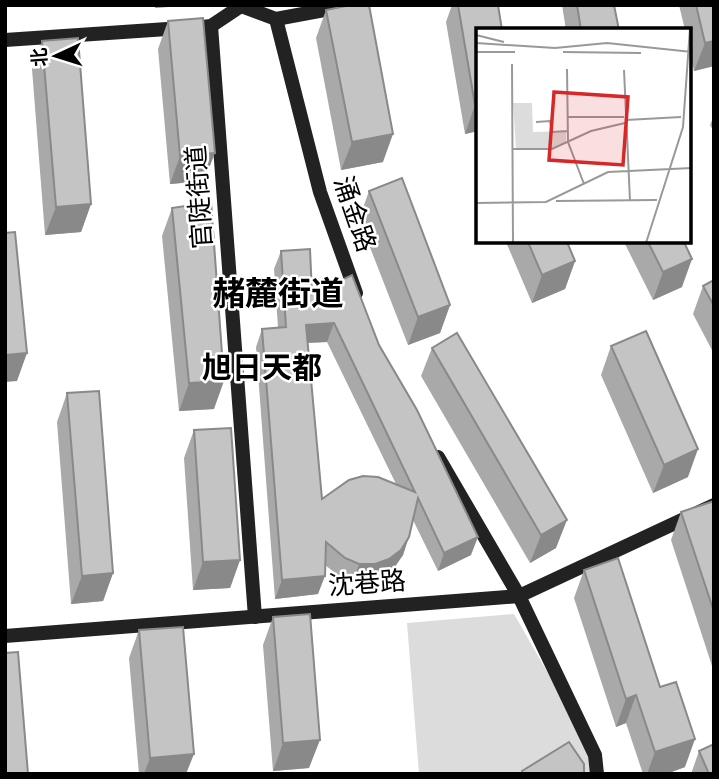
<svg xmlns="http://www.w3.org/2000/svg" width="719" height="779" font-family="'Titillium Web','Noto Sans SC',sans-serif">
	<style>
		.green { fill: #dcdcdc }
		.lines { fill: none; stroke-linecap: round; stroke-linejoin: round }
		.secondary { stroke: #222; stroke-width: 14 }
		.wall { fill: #a9a9a9; fill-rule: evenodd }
		.shaded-wall { fill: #898989 }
		.building { fill: #c4c4c4; stroke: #898989; stroke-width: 2; fill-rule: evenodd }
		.labels { text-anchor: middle; stroke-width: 5; stroke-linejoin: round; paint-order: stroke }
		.street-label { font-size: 26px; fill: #000; stroke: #fff }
		.quarter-label { font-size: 30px; font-weight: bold; fill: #000; stroke: #fff }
		.district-label { font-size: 33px; font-weight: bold; fill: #000; stroke: #fff }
		.inset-road { fill: none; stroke: #999; stroke-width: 2 }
		.view { fill: #d62828; fill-opacity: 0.15; stroke: #d62828; stroke-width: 3.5 }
		.inset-edge { fill: none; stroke: #000; stroke-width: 3.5 }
	</style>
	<rect width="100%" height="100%" fill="#fff"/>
	<polygon class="green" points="514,614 595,755 596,774 419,774 407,623"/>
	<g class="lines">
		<g class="secondary">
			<polyline points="276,19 320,192 356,293"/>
			<polyline points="211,26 255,617"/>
			<polyline points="202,27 211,26 241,6 276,19 351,5"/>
			<polyline points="5,40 182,28"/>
			<polyline points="438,457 519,596 595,755 597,774"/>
			<polyline points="5,636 519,596 714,505"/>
		</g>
	</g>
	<g class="wall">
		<polygon points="452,5 498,5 478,30 478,131 465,134 446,22"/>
		<polygon points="562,5 614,5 619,30 566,30"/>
		<polygon points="679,5 714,5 714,66 694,71 689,49 689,30 685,30"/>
		<polygon points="326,10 383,162 341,170 316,38"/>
		<polygon points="168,21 204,181 170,184 158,49"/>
		<polygon points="42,41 91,204 81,232 45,235 32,69"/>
		<polygon points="714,115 714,132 710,125"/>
		<polygon points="369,191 450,305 440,333 408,345 359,219"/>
		<polygon points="172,208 214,409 179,411 162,236"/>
		<polygon points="506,242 567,242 575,261 565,289 532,303"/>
		<polygon points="624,242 684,242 682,287 653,300"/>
		<path d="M281,251L312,294L379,345L471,555L438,571L413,520L403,555L394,568L382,578L368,582H353L339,576L325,565L318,594L275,599L256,347L262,329L278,327L274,269ZM327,342L396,484L322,499L308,343Z"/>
		<polygon points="714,280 714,354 693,314 703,286"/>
		<polygon points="611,346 688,477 653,493 601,375"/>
		<polygon points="432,348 556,548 530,563 421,376"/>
		<polygon points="67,393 113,573 103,601 71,604 57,422"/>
		<polygon points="194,430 240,560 230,588 193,590 184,458"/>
		<polygon points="714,501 714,672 671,540 681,512"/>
		<polygon points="584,570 685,767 666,774 643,774 626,723 616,727 574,598"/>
		<polygon points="273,617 309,768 273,771 263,645"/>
		<polygon points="139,630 186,774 139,774 129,658"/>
		<polygon points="699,751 714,774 691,774"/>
	</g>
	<g class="shaded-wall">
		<polygon points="156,5 195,5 155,8"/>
		<polygon points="714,41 714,66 694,71 705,43"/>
		<polygon points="475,105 478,105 478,131 465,134"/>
		<polygon points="393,134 383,162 341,170 352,142"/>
		<polygon points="215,153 204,181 170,184 180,156"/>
		<polygon points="91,204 81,232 45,235 56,207"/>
		<polygon points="692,259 682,287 653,300 663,272"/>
		<polygon points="575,261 565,289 532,303 542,275"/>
		<polygon points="450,305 440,333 408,345 418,317"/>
		<polygon points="334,323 327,342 300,343 306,325"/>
		<polygon points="27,353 17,381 5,382 5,355"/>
		<polygon points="224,381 214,409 179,411 189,383"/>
		<polygon points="698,449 688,477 653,493 664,465"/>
		<polygon points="567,520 556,548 530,563 541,535"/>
		<polygon points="409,537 403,555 394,568 382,578 368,582 353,582 359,564"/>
		<polygon points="478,537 471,555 438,571 444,553"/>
		<polygon points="240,560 230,588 193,590 203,562"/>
		<polygon points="113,573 103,601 71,604 82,576"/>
		<polygon points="325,576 318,594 275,599 282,580"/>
		<polygon points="636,695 626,723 616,727 626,699"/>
		<polygon points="695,739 685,767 666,774 647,774 655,752"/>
		<polygon points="320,740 309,768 273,771 283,743"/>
		<polygon points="194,754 186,774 144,774 150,758"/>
	</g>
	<g class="building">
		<polygon points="351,5 369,5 393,134 352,142 326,10"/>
		<polygon points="458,5 498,5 502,30 478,30 478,105 475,105"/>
		<polygon points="577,5 614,5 619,30 581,30"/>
		<polygon points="696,5 714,5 714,41 705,43"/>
		<polygon points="203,18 215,153 180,156 168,21"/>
		<polygon points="78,38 91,204 56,207 42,41"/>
		<polygon points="402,178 450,305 418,317 369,191"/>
		<polygon points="211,202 224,381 189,383 172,208"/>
		<polygon points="15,232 27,353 5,355 5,233"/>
		<polygon points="528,242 567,242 575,261 542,275"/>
		<polygon points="648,242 684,242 692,259 663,272"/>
		<path d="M310,249L312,294L352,275L379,345L417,410L478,537L444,553L418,498L409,537L401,550L389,559L375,564H359L345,558L326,542L325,576L282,580L262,329L286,327L281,251ZM334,323L415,492L378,477L363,476L349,480L322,499L306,325Z"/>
		<polygon points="714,280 714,306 703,286"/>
		<polygon points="646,331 698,449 664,465 611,346"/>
		<polygon points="457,333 567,520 541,535 432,348"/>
		<polygon points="99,391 113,573 82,576 67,393"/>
		<polygon points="231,428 240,560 203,562 194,430"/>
		<polygon points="714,501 714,612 681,512"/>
		<polygon points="618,558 660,687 676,682 695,739 655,752 636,695 626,699 584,570"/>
		<polygon points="310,614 320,740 283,743 273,617"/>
		<polygon points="183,627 194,754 150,758 139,630"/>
		<polygon points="18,652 28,774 5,774 5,653"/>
		<polygon points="569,742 584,764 584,774 522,774 522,771"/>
		<polygon points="714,744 714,774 709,774 699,751"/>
	</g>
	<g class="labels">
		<g class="street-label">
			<text transform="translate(199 197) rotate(-94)" y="9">官陡街道</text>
			<text transform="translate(355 214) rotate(71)" y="9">涌金路</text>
			<text transform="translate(367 583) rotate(-4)" y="9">沈巷路</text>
		</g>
		<g class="quarter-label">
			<text x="262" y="378">旭日天都</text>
		</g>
		<g class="district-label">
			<text x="278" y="305">赭麓街道</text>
		</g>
	</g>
	<g transform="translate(476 28)">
		<rect width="215" height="215" fill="#fff"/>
		<path d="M37,75H56L57,104L90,103V114L76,121L40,120Z" fill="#dcdcdc"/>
		<path class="inset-road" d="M0,7L28,14M0,15L79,20L131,15L216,24M0,24H39M87,24L165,25M36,36L37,215M91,41L92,114L108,156M148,42L154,173M92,89H148M150,92L205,89M60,94L74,93L76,104L92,103M36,121H76L115,103L149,95M80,173L181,172M0,175L70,174L132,144L216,140M170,215L207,99L214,0"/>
		<path class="view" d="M78,64L152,69L147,137L73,132Z"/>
		<rect width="215" height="215" class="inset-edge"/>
	</g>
	<rect width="719" height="779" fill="none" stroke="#000000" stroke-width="14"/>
	<g transform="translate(56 56) rotate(266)" stroke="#ffffff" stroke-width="5" paint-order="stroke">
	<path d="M0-5L12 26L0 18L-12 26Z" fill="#000000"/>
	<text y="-10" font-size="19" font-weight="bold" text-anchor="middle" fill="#000000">北</text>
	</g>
</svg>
